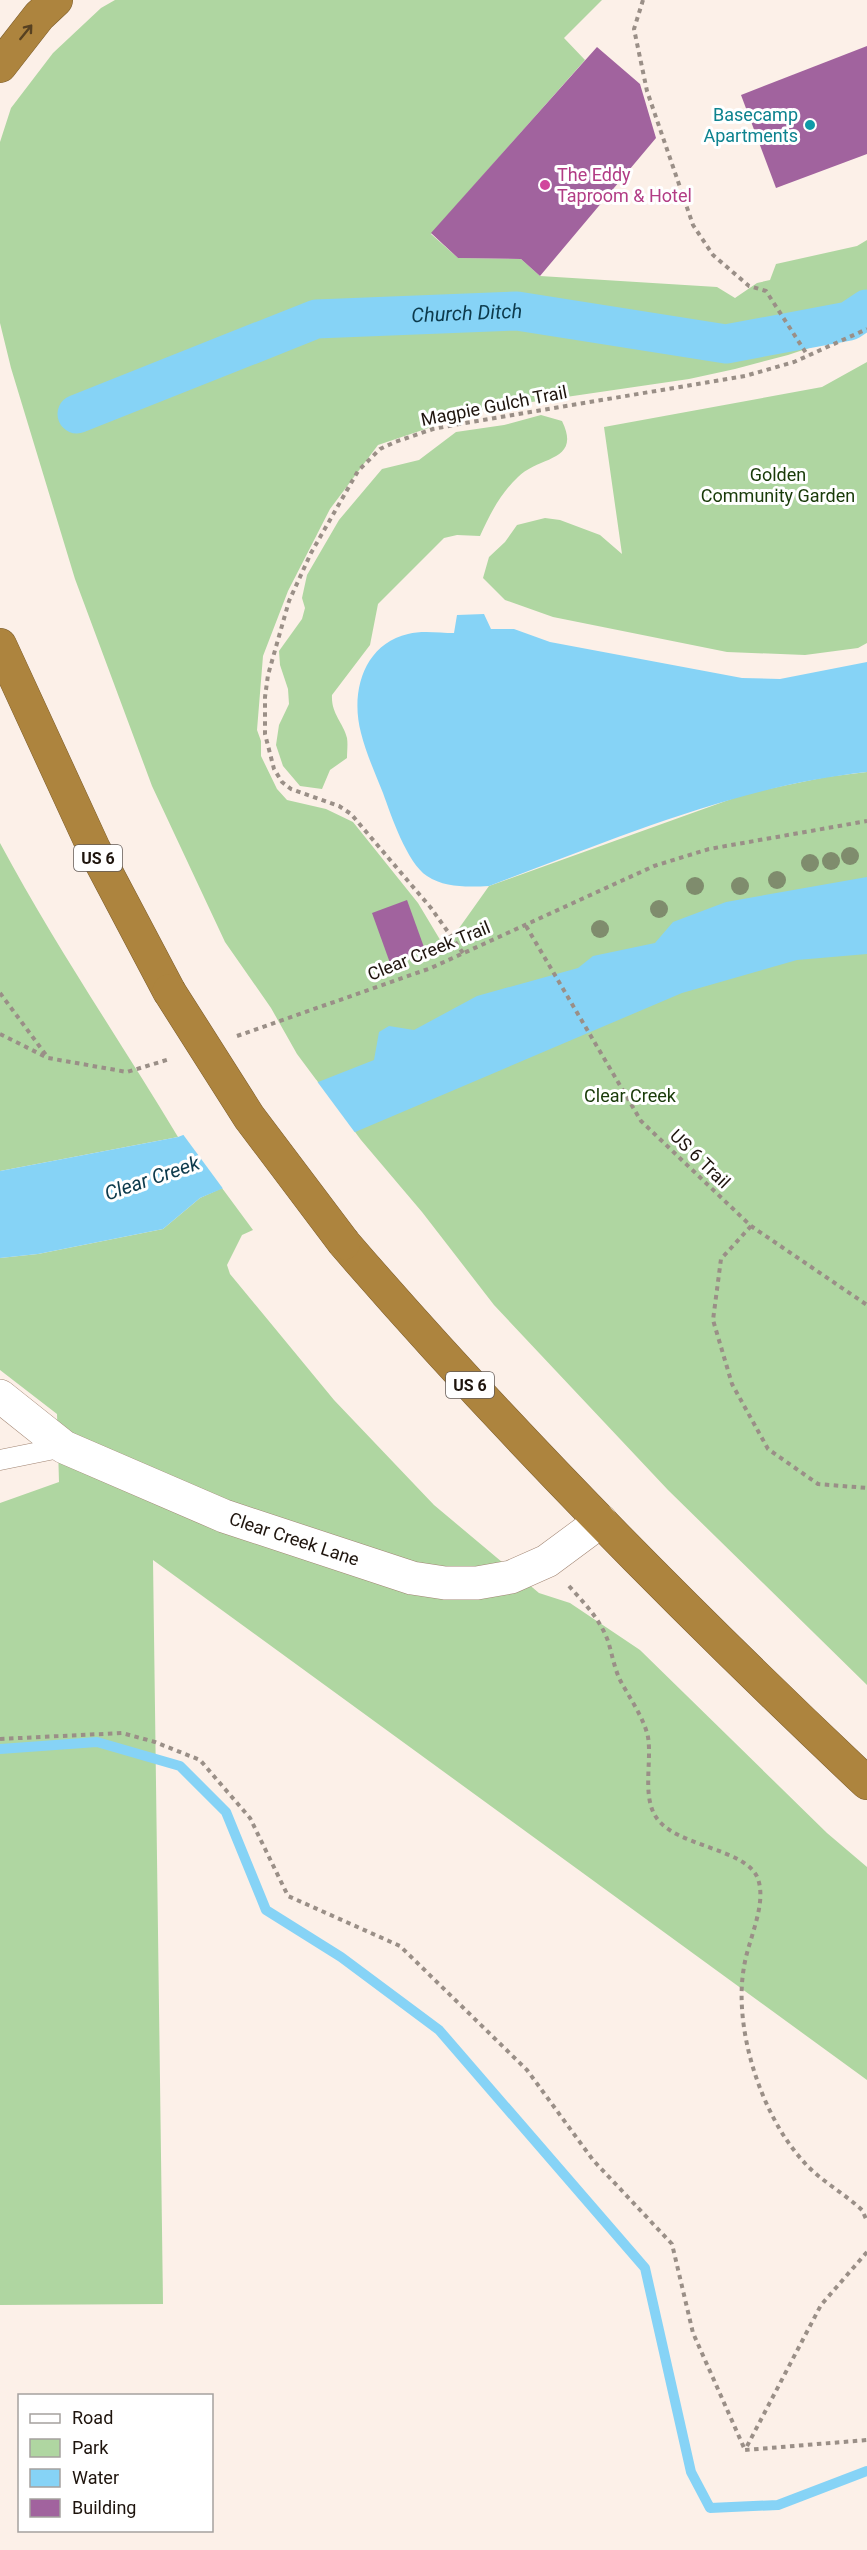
<svg xmlns="http://www.w3.org/2000/svg" width="867" height="2550" font-family="Roboto,sans-serif">
	<style>
		.green { fill: #afd6a1 }
		.water { fill: #86d3f6 }
		.pier { fill: #fcf0e8 }
		.lines { fill: none; stroke-linecap: round; stroke-linejoin: round }
		.stream { stroke: #86d3f6; stroke-width: 10 }
		.canal { stroke: #86d3f6; stroke-width: 39 }
		.building { fill: #a1639e }
		.lane-casing { stroke: #a18573; stroke-width: 21 }
		.street-casing { stroke: #a18573; stroke-width: 34 }
		.highway-casing { stroke: #7b5d2d; stroke-width: 34 }
		.path { stroke: #9a8f87; stroke-width: 4; stroke-dasharray: 4.5 4.5; stroke-linecap: butt }
		.lane { stroke: #fff; stroke-width: 20 }
		.street { stroke: #fff; stroke-width: 33 }
		.highway { stroke: #ad843e; stroke-width: 33 }
		.highway-bridge-casing { stroke: #7b5d2d; stroke-width: 34; stroke-linecap: butt }
		.highway-bridge { stroke: #ad843e; stroke-width: 33 }
		.tree { fill: #7f8c6d }
		.oneway { stroke: #574121 }
		.culture-dot { fill: #0f9aa8; stroke: #fff; stroke-width: 2 }
		.hotel-dot { fill: #d1479c; stroke: #fff; stroke-width: 2 }
		.labels { text-anchor: middle; stroke-width: 6; stroke-linejoin: round; paint-order: stroke }
		.shield { fill: #fff; stroke: #625a56; stroke-width: 1.5 }
		.shield-label { font-size: 16px; font-weight: bold; fill: #1e140d }
		.culture-label { font-size: 18px; fill: #0d838f; stroke: #fff; text-anchor: end }
		.hotel-label { font-size: 18px; fill: #b23c85; stroke: #fff; text-anchor: start }
		.street-label { font-size: 18px; fill: #1e140d; stroke: #fff }
		.park-label { font-size: 18px; fill: #183a08; stroke: #fff }
		.water-label { font-size: 20px; font-style: italic; fill: #0c3a4c; stroke: #fff }
	</style>
	<rect width="100%" height="100%" fill="#fcf0e8"/>
	<g class="green">
		<polygon points="115,0 602,0 564,38 585,60 431,234 458,258 521,259 540,276 717,287 735,298 757,283 770,280 776,264 857,246 867,240 867,322 827,342 788,355 735,369 689,379 485,409 378,445 330,509 288,591 263,656 257,730 261,741 261,756 277,789 287,800 326,809 353,822 418,903 445,948 489,886 748,793 826,777 867,772 867,1685 668,1490 494,1305 422,1212 361,1140 297,1054 271,1008 225,942 152,786 75,579 11,368 0,323 0,142 11,108 53,53 101,8"/>
		<polygon points="867,362 867,643 858,648 805,655 727,652 553,617 505,600 483,578 489,557 505,542 517,525 545,518 560,520 600,535 622,554 604,427 822,387"/>
		<path d="M541,415L562,421C582,462 539,456 518,477C500,494 490,514 480,536L457,535L444,538L378,604L370,645L332,695C331,714 343,722 347,738C348,744 347,752 347,758L330,770L322,789L300,786L283,766L276,745L279,725L289,704L288,689L280,665L279,651L302,619L305,608L302,598L307,575L339,520L382,469L419,460L456,432L504,425Z"/>
		<path d="M0,843C54,944 119,1039 178,1137L0,1171Z"/>
		<polygon points="222,1188 253,1230 242,1235 227,1265 230,1274 334,1400 434,1505 539,1593 570,1603 640,1650 827,1833 867,1867 867,2080 153,1560 163,2304 0,2305 0,1503 59,1482 57,1414 0,1370 0,1258 38,1254 163,1229 200,1198"/>
	</g>
	<g class="water">
		<path d="M484,614L491,629H514L550,642L742,678L780,679L867,662V772C736,786 612,840 489,886C468,887 445,888 427,876C407,863 391,815 383,793C375,773 366,753 361,733C350,692 364,644 408,634C422,630 440,633 454,633L457,615Z"/>
		<polygon points="867,877 867,954 797,960 682,993 200,1198 163,1229 38,1254 0,1258 0,1171 178,1137 374,1060 379,1032 389,1026 414,1030 477,996 578,968 593,956 655,943 673,922 726,902"/>
	</g>
	<polygon class="pier" points="316,1080 356,1134 224,1190 182,1133"/>
	<g class="lines">
		<polyline class="stream" points="0,1749 97,1742 180,1766 226,1812 266,1910 341,1957 439,2030 645,2268 691,2472 710,2508 778,2505 867,2471"/>
		<path class="canal" id="s1" d="M77,414L316,319L517,311L726,344L849,321L867,309"/>
	</g>
	<g class="building">
		<polygon points="867,46 867,154 776,188 741,95"/>
		<polygon points="597,47 640,84 656,138 540,276 521,259 458,258 431,233"/>
		<polygon points="407,900 425,950 390,963 372,913"/>
	</g>
	<g class="lines">
		<g class="lane-casing">
			<polyline id="lane" points="0,1460 64,1447"/>
		</g>
		<g class="street-casing">
			<g id="street">
				<path id="s2" d="M0,1396L64,1447L224,1516L412,1578L445,1583H477L511,1577L547,1561L601,1521"/>
			</g>
		</g>
		<g class="highway-casing">
			<g id="highway">
				<polyline points="0,66 39,16 56,0"/>
				<polyline points="0,645 94,849 169,991"/>
				<path d="M344,1243C508,1433 685,1611 867,1783"/>
			</g>
		</g>
		<g class="path">
			<polyline points="643,0 634,29 647,91 693,225 713,255 749,286 766,291 808,356"/>
			<polyline points="526,926 641,1121 751,1226 867,1305"/>
			<polyline points="463,953 431,908 351,814 339,806 291,789 282,782 274,769 265,734 265,697 268,675 289,601 311,553 358,471 380,449 395,442 433,429 459,424 745,376 794,362 867,329"/>
			<polyline points="0,993 46,1055"/>
			<polyline points="0,1034 48,1058 127,1072 170,1059"/>
			<polyline points="237,1036 431,968 654,866 709,849 867,821"/>
			<polyline points="751,1226 721,1259 713,1320 732,1384 768,1449 818,1484 867,1488"/>
			<path d="M569,1586C584,1603 600,1619 608,1641C612,1654 614,1667 620,1680C629,1697 644,1718 648,1737C652,1761 642,1796 656,1817C675,1847 747,1848 758,1879C767,1905 748,1940 744,1967C733,2028 761,2115 803,2161C819,2180 844,2193 862,2210L867,2221"/>
			<polyline points="0,1739 122,1733 155,1742 200,1760 250,1818 288,1896 400,1946 527,2070 593,2160 672,2244 693,2333 745,2450"/>
			<polyline points="867,2252 821,2305 745,2450 867,2440"/>
		</g>
		<use href="#lane" class="lane"/>
		<use href="#street" class="street"/>
		<use href="#highway" class="highway"/>
		<g class="highway-bridge-casing">
			<polyline id="highway-bridge" points="169,991 249,1117 344,1243"/>
		</g>
		<use href="#highway-bridge" class="highway-bridge"/>
	</g>
	<g class="tree">
		<circle cx="850" cy="856" r="9"/>
		<circle cx="831" cy="861" r="9"/>
		<circle cx="810" cy="863" r="9"/>
		<circle cx="777" cy="880" r="9"/>
		<circle cx="695" cy="886" r="9"/>
		<circle cx="740" cy="886" r="9"/>
		<circle cx="659" cy="909" r="9"/>
		<circle cx="600" cy="929" r="9"/>
	</g>
	<defs><path id="oneway-shaft" d="M-6 0H5M1.5-3L5.5 0L1.5 3" fill="none" stroke-width="1.6" stroke-linecap="round" stroke-linejoin="round" transform="scale(1.5)"/></defs>
	<use class="oneway" href="#oneway-shaft" transform="translate(26 32) rotate(-51)"/>
	<circle class="culture-dot" cx="810" cy="125" r="6"/>
	<circle class="hotel-dot" cx="545" cy="185" r="6"/>
	<g class="labels">
		<g class="shield">
			<rect x="74" y="845" width="48" height="26" rx="4.5"/>
			<rect x="446" y="1372" width="48" height="26" rx="4.5"/>
		</g>
		<g class="shield-label">
			<text x="98" y="864">US 6</text>
			<text x="470" y="1391">US 6</text>
		</g>
		<g class="culture-label">
			<text x="798" y="121">Basecamp<tspan x="798" dy="21">Apartments</tspan></text>
		</g>
		<g class="hotel-label">
			<text x="557" y="181">The Eddy<tspan x="557" dy="21">Taproom &amp; Hotel</tspan></text>
		</g>
		<g class="street-label">
			<text transform="translate(494 406) rotate(-11)" y="6">Magpie Gulch Trail</text>
			<text transform="translate(429 951) rotate(-22)" y="6">Clear Creek Trail</text>
			<text transform="translate(700 1159) rotate(44)" y="6">US 6 Trail</text>
			<text dy="6" stroke="none"><textPath href="#s2" startOffset="330">Clear Creek Lane</textPath></text>
		</g>
		<g class="park-label">
			<text x="778" y="481">Golden<tspan x="778" dy="21">Community Garden</tspan></text>
			<text x="630" y="1102">Clear Creek</text>
		</g>
		<g class="water-label">
			<text dy="7" stroke="none"><textPath href="#s1" startOffset="408">Church Ditch</textPath></text>
			<text transform="translate(152 1178) rotate(-19)" y="7">Clear Creek</text>
		</g>
	</g>
	<rect x="18" y="2394" width="195" height="138" fill="#ffffff" stroke="#a5a19e" stroke-width="1.5"/>
	<rect x="30" y="2414" width="30" height="9" fill="#ffffff" stroke="#a5a19e" stroke-width="1.5"/>
	<text x="72" y="2424" font-size="18" fill="#1e140d">Road</text>
	<rect x="30" y="2439" width="30" height="18" fill="#afd6a1" stroke="#a5a19e" stroke-width="1.5"/>
	<text x="72" y="2454" font-size="18" fill="#1e140d">Park</text>
	<rect x="30" y="2469" width="30" height="18" fill="#86d3f6" stroke="#a5a19e" stroke-width="1.5"/>
	<text x="72" y="2484" font-size="18" fill="#1e140d">Water</text>
	<rect x="30" y="2499" width="30" height="18" fill="#a1639e" stroke="#a5a19e" stroke-width="1.5"/>
	<text x="72" y="2514" font-size="18" fill="#1e140d">Building</text>
</svg>
